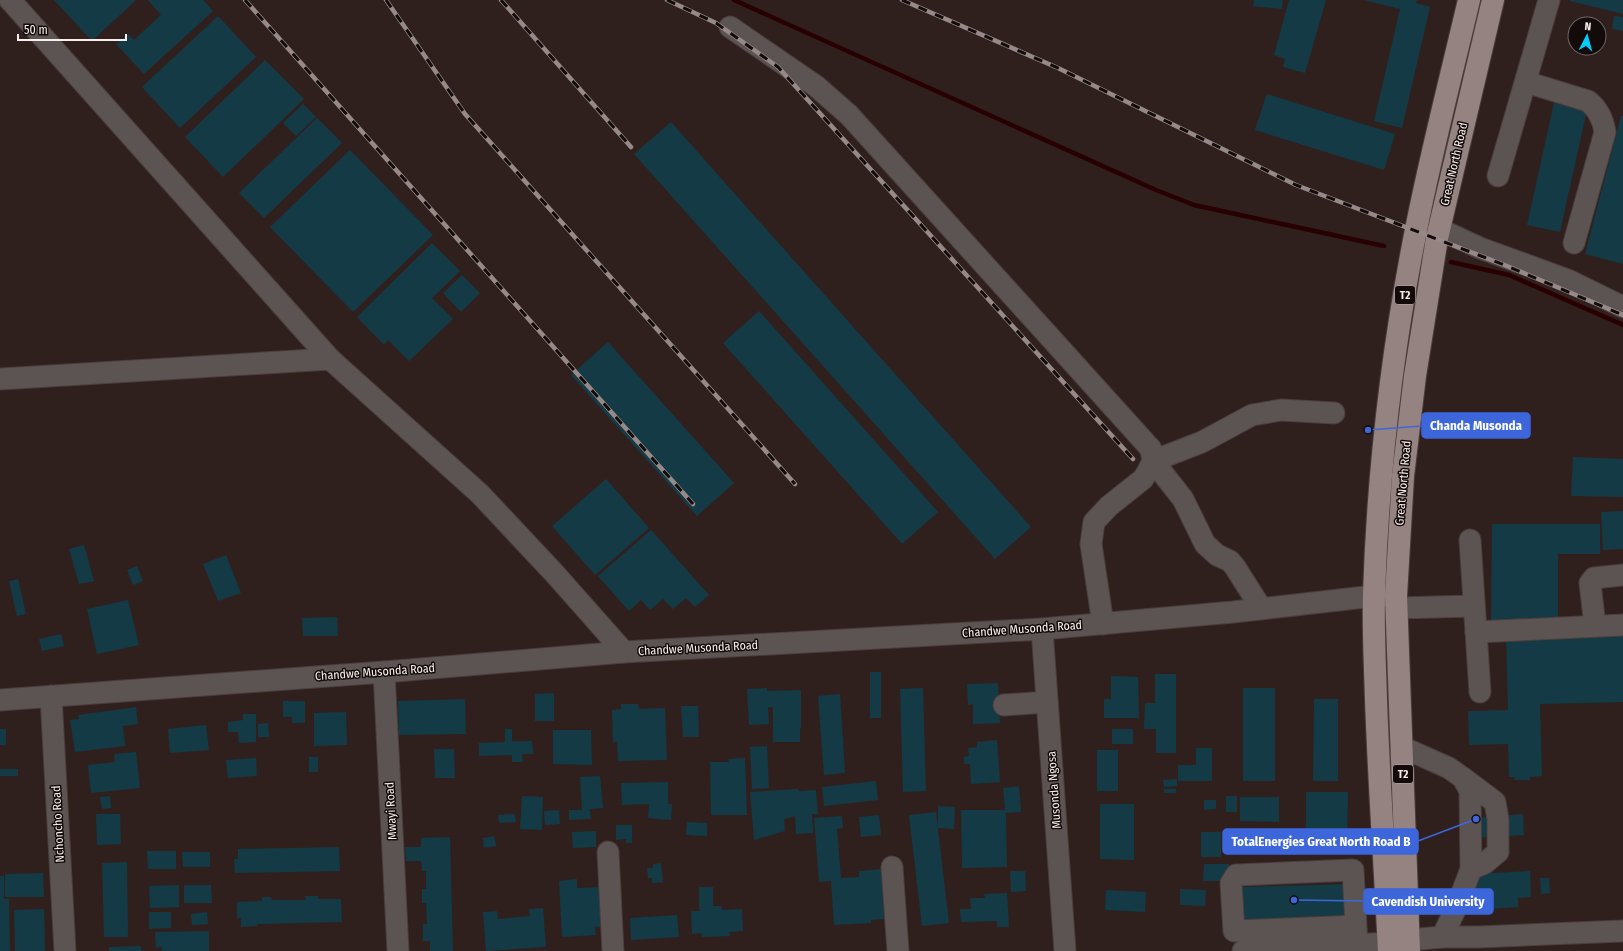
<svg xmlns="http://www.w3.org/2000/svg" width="1623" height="951" font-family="'Fira Sans Condensed',sans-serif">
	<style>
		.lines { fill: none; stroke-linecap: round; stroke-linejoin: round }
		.stream { stroke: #280001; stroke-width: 4.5 }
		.building { fill: #143a46 }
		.minor-casing { stroke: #4b3d3b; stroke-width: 23 }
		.major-casing { stroke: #4b3d3b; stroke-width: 24 }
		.minor { stroke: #5c5453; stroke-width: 21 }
		.major { stroke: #948381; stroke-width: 22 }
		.rail-casing { stroke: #968987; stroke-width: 4.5 }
		.rail { stroke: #120b0a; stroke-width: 3; stroke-dasharray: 9; stroke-linecap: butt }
		.labels { text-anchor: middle; stroke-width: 3; stroke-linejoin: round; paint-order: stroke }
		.shield { fill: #120b0a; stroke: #b4aba9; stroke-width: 1 }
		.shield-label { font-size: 11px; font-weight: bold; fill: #faefed }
		.street-label { font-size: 12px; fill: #faefed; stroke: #120b0a }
		.leader { fill: none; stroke: #3e66db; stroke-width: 1.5 }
		.callout-dot { fill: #3e66db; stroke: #120b0a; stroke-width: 1.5 }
		.callout { fill: #3e66db; stroke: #3e66db; stroke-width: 1.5 }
		.callout-label { font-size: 13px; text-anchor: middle; font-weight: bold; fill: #fff }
	</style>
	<rect width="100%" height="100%" fill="#2f201e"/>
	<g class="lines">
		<g class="stream">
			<polyline points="734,0 1156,190 1194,205 1384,246"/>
			<polyline points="1451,262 1509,275 1623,325"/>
		</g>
	</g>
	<g class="building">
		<polygon points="54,0 136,0 92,41"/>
		<polygon points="148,0 203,0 213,11 144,74 116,44 128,34 134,40 161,15"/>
		<polygon points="1254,0 1283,0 1282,9 1253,6"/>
		<polygon points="1289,0 1326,0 1305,73 1283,67 1285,59 1274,55"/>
		<polygon points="1364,0 1417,0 1416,3 1430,7 1402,128 1374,121 1400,9"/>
		<polygon points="1570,0 1623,0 1623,14 1570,1"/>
		<polygon points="218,16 256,57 180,128 142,87"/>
		<polygon points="1614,16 1623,17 1623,31 1612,29"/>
		<polygon points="265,60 304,99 223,177 185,137"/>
		<polygon points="1267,94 1395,134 1384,170 1255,130"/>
		<polygon points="1554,103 1587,110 1560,232 1527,225"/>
		<polygon points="303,104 316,117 296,136 283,123"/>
		<polygon points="1621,116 1623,116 1623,264 1585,254"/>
		<polygon points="317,118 342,143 264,218 239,193"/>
		<polygon points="671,122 1031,527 995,559 634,154"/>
		<polygon points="350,150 433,235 353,312 270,227"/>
		<polygon points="432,243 460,271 432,298 453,319 409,361 388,340 384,345 357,317"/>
		<polygon points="462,275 480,293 461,312 443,293"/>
		<polygon points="759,311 938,512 902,544 723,343"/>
		<polygon points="608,342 734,483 697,516 571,375"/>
		<polygon points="1573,457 1623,459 1623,497 1571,496"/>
		<polygon points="606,479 649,528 595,575 552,526"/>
		<polygon points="1623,511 1623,549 1603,550 1601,512"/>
		<polygon points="1492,524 1600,524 1600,554 1558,554 1558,620 1491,620"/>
		<polygon points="651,530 709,595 695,607 686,598 673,609 663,599 650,610 641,600 629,611 598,576"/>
		<polygon points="84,545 94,581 79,584 69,549"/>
		<polygon points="226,555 241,593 218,601 203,564"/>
		<polygon points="137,566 143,581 133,585 127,570"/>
		<polygon points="18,579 26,614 17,616 9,581"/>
		<polygon points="128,600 139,645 97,654 87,609"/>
		<polygon points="337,617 338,636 303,636 302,618"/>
		<polygon points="1623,631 1623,702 1540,704 1542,776 1530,777 1530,780 1515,780 1514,777 1509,777 1508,744 1469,745 1468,711 1508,710 1506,634"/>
		<polygon points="61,634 64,646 42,651 39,639"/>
		<rect x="870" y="672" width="11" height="46"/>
		<polygon points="1155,674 1176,674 1176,753 1156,753 1156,729 1144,729 1145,703 1155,703"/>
		<polygon points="1111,676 1138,677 1139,718 1104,718 1104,699 1111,699"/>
		<polygon points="998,683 1000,723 973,724 973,704 968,705 967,684"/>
		<polygon points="767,688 767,691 801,690 801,728 800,728 800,742 773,742 773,707 768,707 769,724 749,725 747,689"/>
		<polygon points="923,688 926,791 903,792 900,689"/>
		<rect x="1243" y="688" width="32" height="93"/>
		<polygon points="554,693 554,721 535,721 535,694"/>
		<polygon points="840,694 845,773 824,775 818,696"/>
		<polygon points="465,699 466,734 399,735 398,701"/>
		<polygon points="1314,699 1338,699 1338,781 1313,781"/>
		<polygon points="283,701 305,701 305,723 292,723 292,717 283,717"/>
		<polygon points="621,704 638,704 639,709 665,708 667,760 618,761 617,742 613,742 612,710 621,709"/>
		<polygon points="681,706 698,706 699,737 683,737"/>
		<polygon points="136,707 138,724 123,726 125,746 75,752 70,720 79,719 78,715"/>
		<polygon points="346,712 347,745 314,746 314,713"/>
		<polygon points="243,714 256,714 256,742 239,743 238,732 228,732 228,722 243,720"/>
		<polygon points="268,723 269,737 258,737 258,724"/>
		<polygon points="206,725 209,750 170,753 168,729"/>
		<rect x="0" y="729" width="6" height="16"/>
		<polygon points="505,729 512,729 512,741 532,741 533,754 522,754 523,762 512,762 512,755 479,756 479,743 505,742"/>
		<rect x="1112" y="729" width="21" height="15"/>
		<polygon points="553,730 591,730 592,765 553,764"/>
		<polygon points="997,740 1000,782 971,784 970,764 964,764 964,757 969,756 968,748 977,747 977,742"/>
		<polygon points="767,746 769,788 752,789 750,747"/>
		<polygon points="1196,748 1212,748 1212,781 1178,781 1178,765 1196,765"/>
		<polygon points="434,749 454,749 455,778 435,778"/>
		<rect x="1097" y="750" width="21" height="41"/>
		<polygon points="136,752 140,788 91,793 88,765 115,762 114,754"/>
		<rect x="309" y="757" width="9" height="15"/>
		<polygon points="256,758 257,776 228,778 226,760"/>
		<polygon points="745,758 747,815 711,815 710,762 729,762 728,759"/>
		<rect x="0" y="769" width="18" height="7"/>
		<polygon points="600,776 603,808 590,809 591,819 569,820 569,810 582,810 580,777"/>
		<polygon points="1177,779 1177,786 1164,787 1163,780"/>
		<polygon points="876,781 878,800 824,806 822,787"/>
		<polygon points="668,782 668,804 672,804 671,820 648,818 649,804 622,805 621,783"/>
		<polygon points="1019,786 1021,812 1006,813 1007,867 962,868 961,810 1005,810 1003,788"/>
		<polygon points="798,789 799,791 816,790 818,814 812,814 813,833 796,834 795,816 784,819 785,831 754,840 750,792"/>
		<rect x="1164" y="789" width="12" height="4"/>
		<polygon points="1306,792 1348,792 1347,848 1306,848"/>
		<polygon points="110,796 111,808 102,809 100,797"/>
		<polygon points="522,796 543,797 542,830 520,829"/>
		<rect x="1226" y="796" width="11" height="16"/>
		<polygon points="1240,797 1279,797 1279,822 1240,821"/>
		<polygon points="1204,800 1216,800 1216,809 1204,810"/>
		<polygon points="1100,804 1134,804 1134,860 1100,859"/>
		<polygon points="938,806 955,807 954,829 938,828"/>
		<polygon points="559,810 560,824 545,825 544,811"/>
		<polygon points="936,812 949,923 922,926 909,815"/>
		<polygon points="96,814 120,814 121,844 97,845"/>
		<polygon points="515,814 516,822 499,823 498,815"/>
		<polygon points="1523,814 1524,835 1474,838 1473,818"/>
		<polygon points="879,815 881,835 861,837 859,817"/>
		<polygon points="842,816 843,828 837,829 841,878 859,877 859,871 881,869 884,919 871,920 871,923 834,925 831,881 819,882 814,818"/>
		<polygon points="687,822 707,823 707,836 686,835"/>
		<polygon points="616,825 632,825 632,843 626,843 626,839 616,840"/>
		<polygon points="596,831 596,847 573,848 572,832"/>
		<rect x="1201" y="832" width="20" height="25"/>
		<rect x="1229" y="832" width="46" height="22"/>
		<polygon points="494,836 496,846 484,848 483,838"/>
		<polygon points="450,837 453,951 430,951 430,941 423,941 423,924 427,924 426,903 422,903 422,889 426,889 426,871 422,871 421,861 406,861 405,847 421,847 421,838"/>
		<polygon points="339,847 340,871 235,873 234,859 238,859 238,849"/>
		<polygon points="147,851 176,851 176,869 148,869"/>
		<polygon points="182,852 210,852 210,867 183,867"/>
		<polygon points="127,862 128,937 104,937 102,863"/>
		<polygon points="661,863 663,882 652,883 652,878 648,878 647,868 653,868 653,864"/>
		<polygon points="1204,864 1229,864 1229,881 1203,881"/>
		<polygon points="1010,871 1025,871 1026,891 1011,892"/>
		<polygon points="1530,871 1531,897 1518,898 1518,907 1489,909 1489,899 1475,899 1474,874"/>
		<polygon points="43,873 44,897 5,897 5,874"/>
		<polygon points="0,876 4,876 4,899 9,899 10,951 0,951"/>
		<polygon points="1540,878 1549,878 1550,893 1541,894"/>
		<polygon points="577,879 577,888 603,887 605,926 595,927 596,935 562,937 559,881"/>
		<polygon points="1351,884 1352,918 1242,922 1241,887"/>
		<polygon points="179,885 179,907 150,908 149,886"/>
		<polygon points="184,885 211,885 212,903 184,903"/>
		<polygon points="699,887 713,887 713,906 722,906 722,910 742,909 743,931 729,932 730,936 702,937 701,933 692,934 691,911 700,911 700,908 699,908"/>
		<polygon points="1180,889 1206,890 1205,906 1180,905"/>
		<polygon points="1106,890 1146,892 1145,912 1105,910"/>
		<polygon points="1007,893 1009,927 997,927 997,921 961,922 960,909 971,909 970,898 985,898 984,894"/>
		<polygon points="305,896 318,896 318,899 341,899 342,922 257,924 257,926 241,927 241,918 237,918 237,902 262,901 262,897 271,897 272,900 306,900"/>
		<polygon points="543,908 546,947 486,951 483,912 497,911 498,919 530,916 529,909"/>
		<polygon points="44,909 45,951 15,951 14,910"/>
		<polygon points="149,912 171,912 171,928 149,929"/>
		<polygon points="207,912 208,924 192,925 191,914"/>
		<polygon points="677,915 679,937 631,940 630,918"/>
		<polygon points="209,931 209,951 162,951 162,947 156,948 155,932"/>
		<polygon points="141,946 141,951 109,951 109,947"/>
	</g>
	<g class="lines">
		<g class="minor-casing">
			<g id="minor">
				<polyline points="10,0 330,359"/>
				<polyline points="730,27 816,86 849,115 1151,449 1153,461 1148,471 1143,479 1109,506 1094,522 1091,544 1103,624"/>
				<path d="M1526,82L1588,101C1598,109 1603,119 1605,132L1574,243"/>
				<polyline points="1498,176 1549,0"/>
				<polyline points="1439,229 1480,248 1568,280 1623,307"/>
				<polyline points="0,379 330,359 480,494 555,574 624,652"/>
				<polyline points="1470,540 1480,692"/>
				<polyline points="1261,608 1235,567 1230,561 1217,555 1205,544 1183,499 1153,461 1202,442 1252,415 1281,410 1334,413"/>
				<polyline points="1397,608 1474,606"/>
				<polyline points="1595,626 1590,583 1594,578 1623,575"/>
				<polyline points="1042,629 1065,951"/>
				<polyline points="1476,632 1623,625"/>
				<polyline points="384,672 398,951"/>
				<polyline points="51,696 65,951"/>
				<polyline points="0,700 384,672 624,652 1042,629 1233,612 1374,596 1391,596"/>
				<polyline points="1004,705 1047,702"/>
				<polyline points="1402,747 1449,768 1463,778 1470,791 1471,869 1457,906 1442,937"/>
				<polyline points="1463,778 1495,802 1498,819 1498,852 1485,863 1471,869"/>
				<polyline points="608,852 613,951"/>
				<polyline points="892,867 898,951"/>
				<polyline points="1356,926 1234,931 1231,883 1236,875 1353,870 1357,945"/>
				<polyline points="1243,951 1388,943"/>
				<polyline points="1403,951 1409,940 1442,937 1478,937 1623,931"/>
			</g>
		</g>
		<g class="major-casing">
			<g id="major">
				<path d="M1389,951C1385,867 1379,784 1376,700C1375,665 1373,630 1374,594C1378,473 1392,350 1416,230C1431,153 1451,77 1469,0"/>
				<polyline points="1409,951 1396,596 1403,476 1415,376 1437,238 1493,0"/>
			</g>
		</g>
		<use href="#minor" class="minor"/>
		<use href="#major" class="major"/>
		<g class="rail-casing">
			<g id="rail">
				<polyline points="245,0 693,504"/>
				<polyline points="386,0 465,114 795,484"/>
				<polyline points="501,0 631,147"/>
				<polyline points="667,0 716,23 778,67 1133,459"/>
				<polyline points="902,0 1058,68 1296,185 1507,266 1623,315"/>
			</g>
		</g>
		<use href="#rail" class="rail"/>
	</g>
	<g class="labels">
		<g class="shield">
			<rect x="1395" y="286" width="20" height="18" rx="3"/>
			<rect x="1393" y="765" width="20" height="18" rx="3"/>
		</g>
		<g class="shield-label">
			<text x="1405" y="299">T2</text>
			<text x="1403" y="778">T2</text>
		</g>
		<g class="street-label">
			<text transform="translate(1454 164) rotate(-77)" y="4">Great North Road</text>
			<text transform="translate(1403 483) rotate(-85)" y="4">Great North Road</text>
			<text transform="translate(1022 629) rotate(-4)" y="4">Chandwe Musonda Road</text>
			<text transform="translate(698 648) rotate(-3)" y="4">Chandwe Musonda Road</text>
			<text transform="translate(375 672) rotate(-4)" y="4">Chandwe Musonda Road</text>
			<text transform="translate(1054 790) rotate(-94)" y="4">Musonda Ngosa</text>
			<text transform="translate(391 811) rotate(-93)" y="4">Mwayi Road</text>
			<text transform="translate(58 824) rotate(-93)" y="4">Nchoncho Road</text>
		</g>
	</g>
	<path class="leader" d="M1368 430L1422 426M1476 819L1418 841M1294 900L1364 901"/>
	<g class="callout-dot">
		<circle cx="1368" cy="430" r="4"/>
		<circle cx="1476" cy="819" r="4"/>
		<circle cx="1294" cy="900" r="4"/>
	</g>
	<g class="callout">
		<rect x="1422" y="413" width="108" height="25" rx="4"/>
		<rect x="1223" y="829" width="195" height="25" rx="4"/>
		<rect x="1364" y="889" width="129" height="25" rx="4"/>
	</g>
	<g class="callout-label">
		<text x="1476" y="430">Chanda Musonda</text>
		<text x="1321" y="846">TotalEnergies Great North Road B</text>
		<text x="1428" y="906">Cavendish University</text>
	</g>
	<g transform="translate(1587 36) rotate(6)"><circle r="19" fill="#120b0a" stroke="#6f6665"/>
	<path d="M0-3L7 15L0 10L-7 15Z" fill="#04cbf9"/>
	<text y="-6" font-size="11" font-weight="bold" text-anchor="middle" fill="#faefed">N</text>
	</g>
	<path d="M18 34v6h108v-6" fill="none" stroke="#faefed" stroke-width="2"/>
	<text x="24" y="34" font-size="12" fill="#faefed" stroke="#120b0a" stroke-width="3" paint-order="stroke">50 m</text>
</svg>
